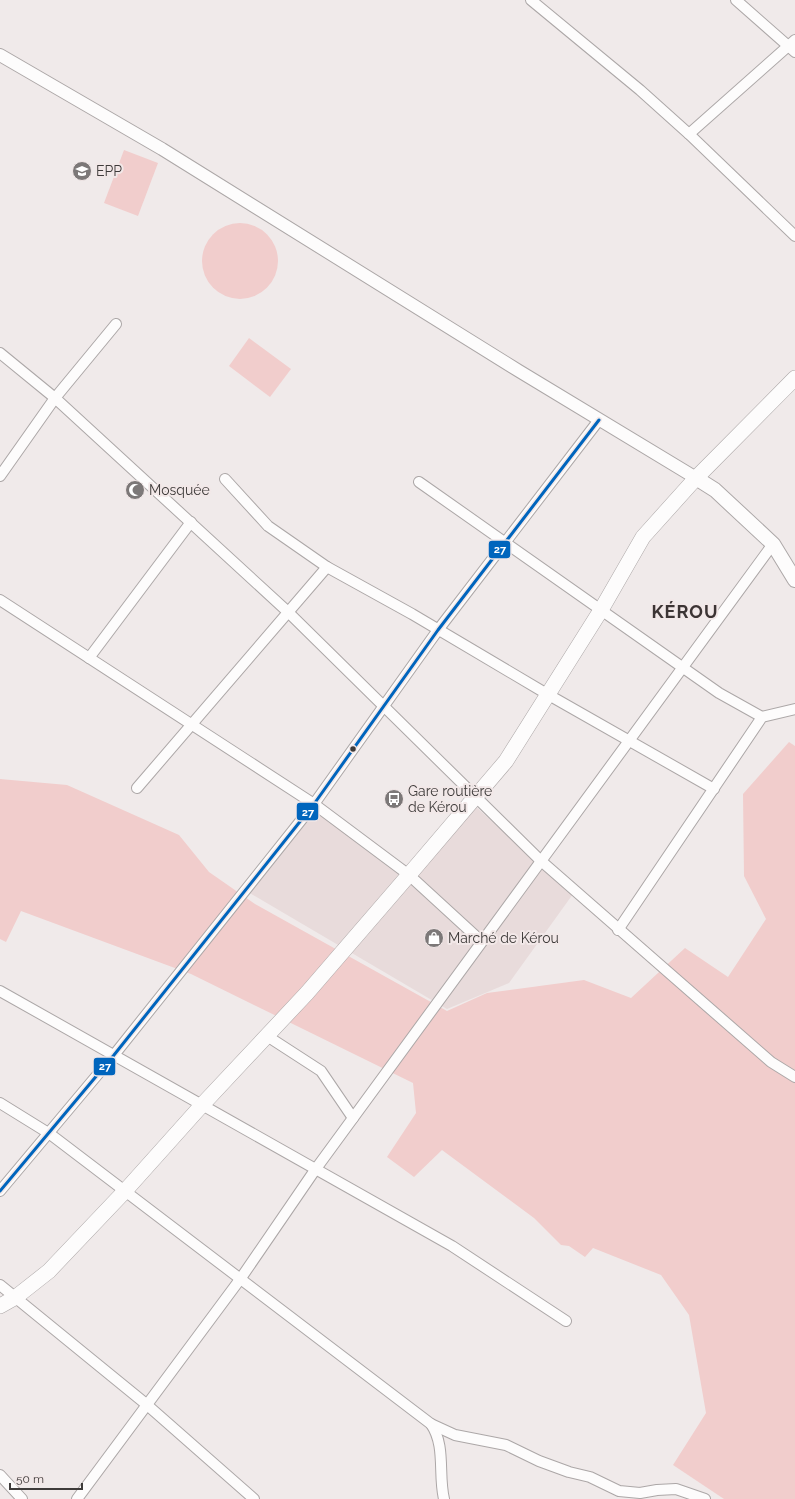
<svg xmlns="http://www.w3.org/2000/svg" width="795" height="1499" font-family="Raleway,sans-serif">
	<style>
		.built { fill: #e8dbdb }
		.green { fill: #f1cdcc }
		.lines { fill: none; stroke-linecap: round; stroke-linejoin: round }
		.minor-casing { stroke: #aca7a7; stroke-width: 12 }
		.tertiary-casing { stroke: #aca7a7; stroke-width: 14 }
		.secondary-casing { stroke: #aca7a7; stroke-width: 16 }
		.primary-casing { stroke: #aca7a7; stroke-width: 16 }
		.minor { stroke: #fdfcfc; stroke-width: 10 }
		.tertiary { stroke: #fdfcfc; stroke-width: 12 }
		.secondary { stroke: #fdfcfc; stroke-width: 14 }
		.primary { stroke: #fdfcfc; stroke-width: 15 }
		.bus-1-casing { stroke: #f2e8e8; stroke-width: 6 }
		.bus-1 { stroke: #0065bd; stroke-width: 3 }
		.bus-dot { fill: #3e3b3a; stroke: #f2e8e8; stroke-width: 1.5 }
		.labels { text-anchor: middle; stroke-width: 4; stroke-linejoin: round; paint-order: stroke }
		.poi-label { font-size: 14px; fill: #3e3b3a; stroke: #f2e8e8; text-anchor: start }
		.district-label { font-size: 18px; font-weight: bold; letter-spacing: 1px; fill: #3c3434; stroke: #f2e8e8 }
		.line-badge { stroke: #f2e8e8; stroke-width: 1.5 }
		.badge-label { font-size: 11px; text-anchor: middle; font-weight: bold; fill: #fff }
	</style>
	<rect width="100%" height="100%" fill="#f0eaea"/>
	<polygon class="built" points="475,806 573,894 509,983 447,1009 248,892 313,810 412,883"/>
	<g class="green">
		<polygon points="124,150 158,163 138,216 104,203"/>
		<circle cx="240" cy="261" r="38"/>
		<polygon points="249,338 291,369 270,397 229,366"/>
		<polygon points="789,742 795,746 795,1499 724,1499 673,1465 706,1413 689,1315 661,1275 593,1248 585,1257 569,1246 561,1245 534,1218 442,1150 414,1177 387,1157 416,1113 413,1083 191,974 21,911 6,942 0,939 0,779 67,785 179,835 209,872 255,904 447,1011 487,993 584,980 631,998 685,948 728,977 766,919 744,876 743,794"/>
	</g>
	<g class="lines">
		<g class="minor-casing">
			<g id="minor">
				<polyline points="531,0 640,90 689,134 795,236"/>
				<polyline points="736,0 795,52"/>
				<polyline points="689,134 795,40"/>
				<polyline points="0,353 55,398 288,612 540,860 771,1062 795,1077"/>
				<polyline points="0,476 55,398 116,324"/>
				<polyline points="225,479 268,526 327,567 412,614 547,694 714,789"/>
				<polyline points="419,482 719,693 762,717"/>
				<polyline points="0,600 314,804 409,875 481,941"/>
				<polyline points="89,658 191,522"/>
				<polyline points="137,788 327,567"/>
				<polyline points="618,930 762,717 795,709"/>
				<polyline points="0,991 452,1246 566,1321"/>
				<polyline points="267,1036 321,1071 353,1118"/>
				<polyline points="0,1103 50,1134 431,1424 455,1435 506,1445 539,1461 569,1472 590,1477 619,1491 640,1493 657,1490 676,1489 705,1499"/>
				<polyline points="0,1191 114,1055 314,804 438,630 599,420"/>
				<polyline points="0,1285 146,1404 254,1499"/>
				<path d="M431,1424C446,1446 438,1474 444,1499"/>
				<polyline points="0,1475 22,1499"/>
				<polyline points="77,1499 241,1278 315,1170 773,544"/>
			</g>
		</g>
		<g class="tertiary-casing">
			<polyline id="tertiary" points="0,55 162,149 519,371 696,478"/>
		</g>
		<g class="secondary-casing">
			<polyline id="secondary" points="696,478 715,490 773,544 795,580"/>
		</g>
		<g class="primary-casing">
			<polyline id="primary" points="0,1306 16,1297 49,1271 125,1191 202,1105 307,993 408,876 506,761 601,610 643,537 696,478 795,378"/>
		</g>
		<use href="#minor" class="minor"/>
		<use href="#tertiary" class="tertiary"/>
		<use href="#secondary" class="secondary"/>
		<use href="#primary" class="primary"/>
		<g class="bus-1-casing">
			<polyline id="bus-1" points="0,1191 114,1055 314,804 438,630 599,420"/>
		</g>
		<use href="#bus-1" class="bus-1"/>
	</g>
	<defs>
		<g id="school-disc" transform="scale(1)"><circle r="9.5" fill="#7c7878" stroke="#f2e8e8"/><path d="M0-5L7-2L0 1L-7-2ZM-4 1L0 2.5L4 1V4Q0 6-4 4Z" fill="#fff"/></g>
		<g id="mosque-disc" transform="scale(1)"><circle r="9.5" fill="#7c7878" stroke="#f2e8e8"/><path d="M3.5-4.9A6 6 0 1 0 3.5 4.9A5 5 0 1 1 3.5-4.9Z" fill="#fff"/></g>
		<g id="bus-disc" transform="scale(1)"><circle r="9.5" fill="#7c7878" stroke="#f2e8e8"/><path d="M-5-6H5V4H4V6H2V4H-2V6H-4V4H-5ZM-3.5-4V0h7V-4ZM-3.5 1.2v1.5H-2V1.2ZM2 1.2v1.5H3.5V1.2Z" fill="#fff"/></g>
		<g id="shop-disc" transform="scale(1)"><circle r="9.5" fill="#7c7878" stroke="#f2e8e8"/><path d="M-5-2.5h2.3a2.7 3.5 0 0 1 5.4 0H5L5.5 6h-11ZM-1.5-2.5h3a1.5 2.3 0 0 0-3 0Z" fill="#fff"/></g>
	</defs>
	<g fill-rule="evenodd">
		<use href="#school-disc" x="82" y="171"/>
		<use href="#mosque-disc" x="135" y="490"/>
		<use href="#bus-disc" x="394" y="799"/>
		<use href="#shop-disc" x="434" y="938"/>
	</g>
	<circle class="bus-dot" cx="353" cy="749" r="3.5"/>
	<g class="labels">
		<g class="poi-label">
			<text x="96" y="176">EPP</text>
			<text x="149" y="495">Mosquée</text>
			<text x="408" y="796">Gare routière<tspan x="408" dy="16">de Kérou</tspan></text>
			<text x="448" y="943">Marché de Kérou</text>
		</g>
		<g class="district-label">
			<text x="685" y="618">KÉROU</text>
		</g>
	</g>
	<g class="line-badge">
		<rect x="488" y="540" width="23" height="19" rx="4" fill="#0065bd"/>
		<rect x="296" y="802" width="23" height="19" rx="4" fill="#0065bd"/>
		<rect x="93" y="1057" width="23" height="19" rx="4" fill="#0065bd"/>
	</g>
	<g class="badge-label">
		<text x="500" y="553">27</text>
		<text x="308" y="816">27</text>
		<text x="105" y="1070">27</text>
	</g>
	<path d="M10 1483v6h72v-6" fill="none" stroke="#3e3b3a" stroke-width="2"/>
	<text x="16" y="1483" font-size="12" fill="#3e3b3a" stroke="#f2e8e8" stroke-width="3" paint-order="stroke">50 m</text>
</svg>
